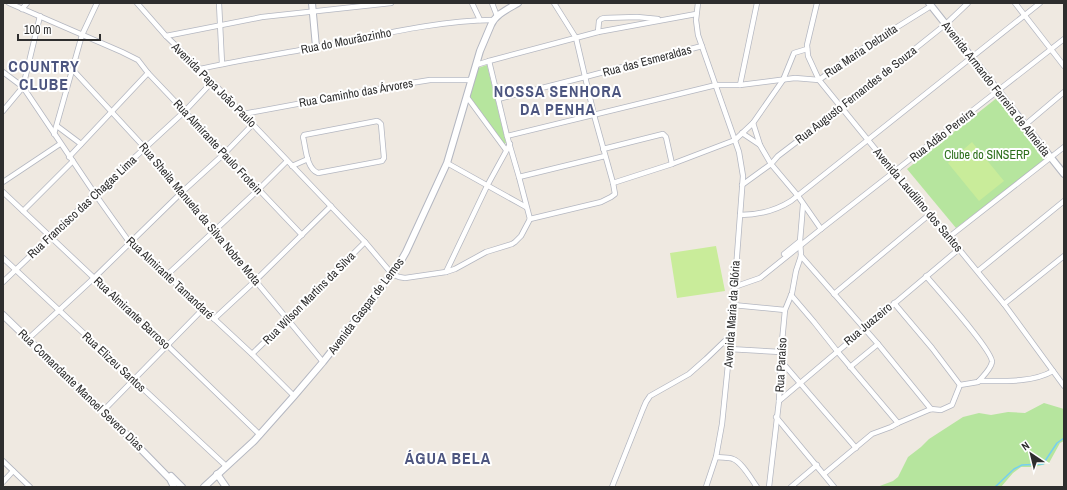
<svg xmlns="http://www.w3.org/2000/svg" width="1067" height="490" font-family="'Archivo Narrow',sans-serif">
	<style>
		.green { fill: #b6e59e }
		.pitch { fill: #c9ec9a }
		.lines { fill: none; stroke-linecap: round; stroke-linejoin: round }
		.stream { stroke: #75cff0; stroke-width: 1.5 }
		.street-casing { stroke: #b4b7c1; stroke-width: 6 }
		.secondary-casing { stroke: #b4b7c1; stroke-width: 8 }
		.street { stroke: #fff; stroke-width: 4.5 }
		.secondary { stroke: #fff; stroke-width: 6 }
		.labels { text-anchor: middle; stroke-width: 4; stroke-linejoin: round; paint-order: stroke }
		.street-label { font-size: 12px; fill: #2e2e2e; stroke: #fff }
		.park-label { font-size: 12px; fill: #2c6e1b; stroke: #fff }
		.district-label { font-size: 16px; font-weight: bold; letter-spacing: 1px; fill: #4d5680; stroke: #fff }
	</style>
	<rect width="100%" height="100%" fill="#efe9e1"/>
	<g class="green">
		<polygon points="487,65 506,143 504,144 470,97 478,68"/>
		<polygon points="998,97 1002,100 1047,158 956,228 907,169"/>
		<polygon points="1044,403 1064,409 1064,441 1060,443 1049,463 1035,467 1021,467 1013,473 1001,487 877,487 893,481 898,477 908,457 921,447 929,439 963,417 979,413 991,415 1008,412 1025,413"/>
	</g>
	<g class="pitch">
		<polygon points="972,142 1004,181 979,201 948,163"/>
		<polygon points="716,246 725,291 677,298 670,253"/>
	</g>
	<g class="lines">
		<polyline class="stream" points="995,487 1014,469 1022,465 1043,464 1057,443 1064,438"/>
		<g class="street-casing">
			<g id="street">
				<polyline points="9,3 122,52 138,60 148,73 302,235"/>
				<polyline points="137,3 166,36 200,69 365,242 392,274 399,277 405,278 446,272 455,269 486,252 512,244 515,242 521,236 530,219"/>
				<polyline points="219,3 222,64"/>
				<polyline points="472,3 480,20"/>
				<polyline points="492,3 497,16"/>
				<polyline points="698,3 696,20 698,35 739,152 743,176 731,335 722,424 716,457 706,487"/>
				<polyline points="817,3 807,45 808,56 819,80 894,172 949,237 1004,304 1064,386"/>
				<polyline points="1015,3 1064,66"/>
				<polyline points="22,9 27,3"/>
				<polyline points="598,32 599,21 601,19 604,18 637,17 658,19"/>
				<polyline points="166,36 262,17 391,3"/>
				<polyline points="489,61 507,136 519,177 530,219"/>
				<polyline points="476,65 489,61 598,32 696,14"/>
				<path d="M200,69C238,60 277,55 316,47C375,36 433,21 493,20"/>
				<polyline points="73,70 145,148 181,193 214,231 323,362"/>
				<polyline points="3,72 23,87 95,194 130,243 167,275 252,354 294,396"/>
				<polyline points="740,85 757,3"/>
				<polyline points="467,97 506,150"/>
				<polyline points="498,99 585,77 702,46"/>
				<polyline points="3,111 23,87 40,16"/>
				<polyline points="243,114 405,84 430,80 471,80"/>
				<path d="M377,121L379,122L381,124L384,158L382,161L318,173C306,168 306,148 303,137L304,135Z"/>
				<polyline points="753,123 760,145 771,164 798,196 821,229"/>
				<polyline points="1025,125 1064,92"/>
				<polyline points="57,126 81,144"/>
				<polyline points="742,133 760,145"/>
				<polyline points="54,134 82,35 97,3"/>
				<polyline points="507,136 716,85 740,85 795,78 819,80 857,52 931,6"/>
				<polyline points="603,149 663,134 666,137 672,164"/>
				<polyline points="69,157 148,73"/>
				<polyline points="447,163 526,207"/>
				<polyline points="292,166 308,159"/>
				<polyline points="519,177 605,156"/>
				<polyline points="3,182 60,144"/>
				<polyline points="613,183 672,164 735,140 753,123 783,80 794,53 807,49"/>
				<polyline points="742,185 771,164 778,156 841,108 946,24 968,3"/>
				<polyline points="3,192 94,278 168,346 260,435"/>
				<polyline points="23,211 73,161"/>
				<path d="M740,215C759,215 775,211 791,201L1040,3"/>
				<polyline points="530,219 601,202 611,197 615,194 613,183 594,115 576,38 554,3"/>
				<polyline points="949,237 1064,147"/>
				<polyline points="784,254 800,241"/>
				<polyline points="801,256 878,344 931,409"/>
				<polyline points="3,258 226,466"/>
				<polyline points="978,271 1064,201"/>
				<polyline points="446,272 487,186 510,144"/>
				<polyline points="167,275 258,190 287,161"/>
				<polyline points="3,282 95,194 185,111 212,82"/>
				<polyline points="734,287 760,278 821,229 1064,39"/>
				<polyline points="834,294 930,214"/>
				<polyline points="791,295 814,322 837,351 898,423"/>
				<polyline points="894,303 932,348 960,385"/>
				<polyline points="1004,304 1064,256"/>
				<polyline points="733,305 785,310"/>
				<polyline points="214,319 255,281 331,206"/>
				<polyline points="28,339 94,278 181,193 225,153 253,124"/>
				<polyline points="729,349 781,352"/>
				<polyline points="252,354 287,320 365,242"/>
				<polyline points="781,361 856,448"/>
				<polyline points="850,367 878,344"/>
				<path d="M979,381C1002,381 1032,383 1053,371"/>
				<polyline points="779,401 959,249"/>
				<polyline points="103,411 203,309"/>
				<polyline points="776,417 834,487"/>
				<path d="M716,457C722,458 728,457 733,459C742,462 751,479 757,487"/>
				<polyline points="3,461 30,487"/>
				<path d="M824,474L872,434L891,427L898,423L931,409L941,410L952,405L960,385L978,382C983,376 991,369 992,362C993,351 936,288 926,276"/>
				<polyline points="3,482 13,471"/>
				<polyline points="612,487 643,409 646,402 650,396 689,374 706,359 731,335"/>
				<polyline points="769,487 779,401 781,361 781,352 785,310 792,293 796,271 801,256 800,241 803,205"/>
				<polyline points="791,487 817,465"/>
			</g>
		</g>
		<g class="secondary-casing">
			<g id="secondary">
				<polyline points="312,3 316,47"/>
				<polyline points="929,3 1025,125 1064,174"/>
				<polyline points="3,315 126,434 170,479 174,487"/>
				<polyline points="217,474 226,487"/>
				<polyline points="171,476 182,487"/>
				<path d="M204,487L254,441L294,396L323,362L398,266L406,252L447,163L480,51L491,25C496,14 508,9 518,3"/>
			</g>
		</g>
		<use href="#street" class="street"/>
		<use href="#secondary" class="secondary"/>
	</g>
	<g class="labels">
		<g class="street-label">
			<text transform="translate(346 41) rotate(-11)" y="4">Rua do Mourãozinho</text>
			<text transform="translate(861 51) rotate(-34)" y="4">Rua Maria Delzuita</text>
			<text transform="translate(647 61) rotate(-15)" y="4">Rua das Esmeraldas</text>
			<text transform="translate(214 85) rotate(45)" y="4">Avenida Papa João Paulo</text>
			<text transform="translate(996 89) rotate(52)" y="4">Avenida Armando Ferreira de Almeida</text>
			<text transform="translate(356 93) rotate(-10)" y="4">Rua Caminho das Árvores</text>
			<text transform="translate(856 95) rotate(-38)" y="4">Rua Augusto Fernandes de Souza</text>
			<text transform="translate(942 135) rotate(-38)" y="4">Rua Adão Pereira</text>
			<text transform="translate(218 147) rotate(47)" y="4">Rua Almirante Paulo Frotein</text>
			<text transform="translate(918 200) rotate(50)" y="4">Avenida Laudilino dos Santos</text>
			<text transform="translate(82 207) rotate(-43)" y="4">Rua Francisco das Chagas Lima</text>
			<text transform="translate(200 214) rotate(50)" y="4">Rua Sheila Manuela da Silva Nobre Mota</text>
			<text transform="translate(170 278) rotate(43)" y="4">Rua Almirante Tamandaré</text>
			<text transform="translate(309 298) rotate(-45)" y="4">Rua Wilson Martins da Silva</text>
			<text transform="translate(366 306) rotate(-53)" y="4">Avenida Gaspar de Lemos</text>
			<text transform="translate(132 313) rotate(43)" y="4">Rua Almirante Barroso</text>
			<text transform="translate(732 314) rotate(-86)" y="4">Avenida Maria da Glória</text>
			<text transform="translate(868 324) rotate(-40)" y="4">Rua Juazeiro</text>
			<text transform="translate(114 362) rotate(43)" y="4">Rua Elizeu Santos</text>
			<text transform="translate(781 365) rotate(-87)" y="4">Rua Paraíso</text>
			<text transform="translate(81 390) rotate(44)" y="4">Rua Comandante Manoel Severo Dias</text>
		</g>
		<g class="park-label">
			<text x="987" y="159">Clube do SINSERP</text>
		</g>
		<g class="district-label">
			<text x="44" y="72">COUNTRY<tspan x="44" dy="18">CLUBE</tspan></text>
			<text x="558" y="97">NOSSA SENHORA<tspan x="558" dy="18">DA PENHA</tspan></text>
			<text x="448" y="464">ÁGUA BELA</text>
		</g>
	</g>
	<rect width="1067" height="490" fill="none" stroke="#2e2e2e" stroke-width="8"/>
	<g transform="translate(1031 454) rotate(325)" stroke="#ffffff" stroke-width="3" paint-order="stroke">
	<path d="M0-3L7 15L0 10L-7 15Z" fill="#2e2e2e"/>
	<text y="-6" font-size="11" font-weight="bold" text-anchor="middle" fill="#2e2e2e">N</text>
	</g>
	<path d="M18 34v6h82v-6" fill="none" stroke="#2e2e2e" stroke-width="2"/>
	<text x="24" y="34" font-size="12" fill="#2e2e2e" stroke="#ffffff" stroke-width="3" paint-order="stroke">100 m</text>
</svg>
